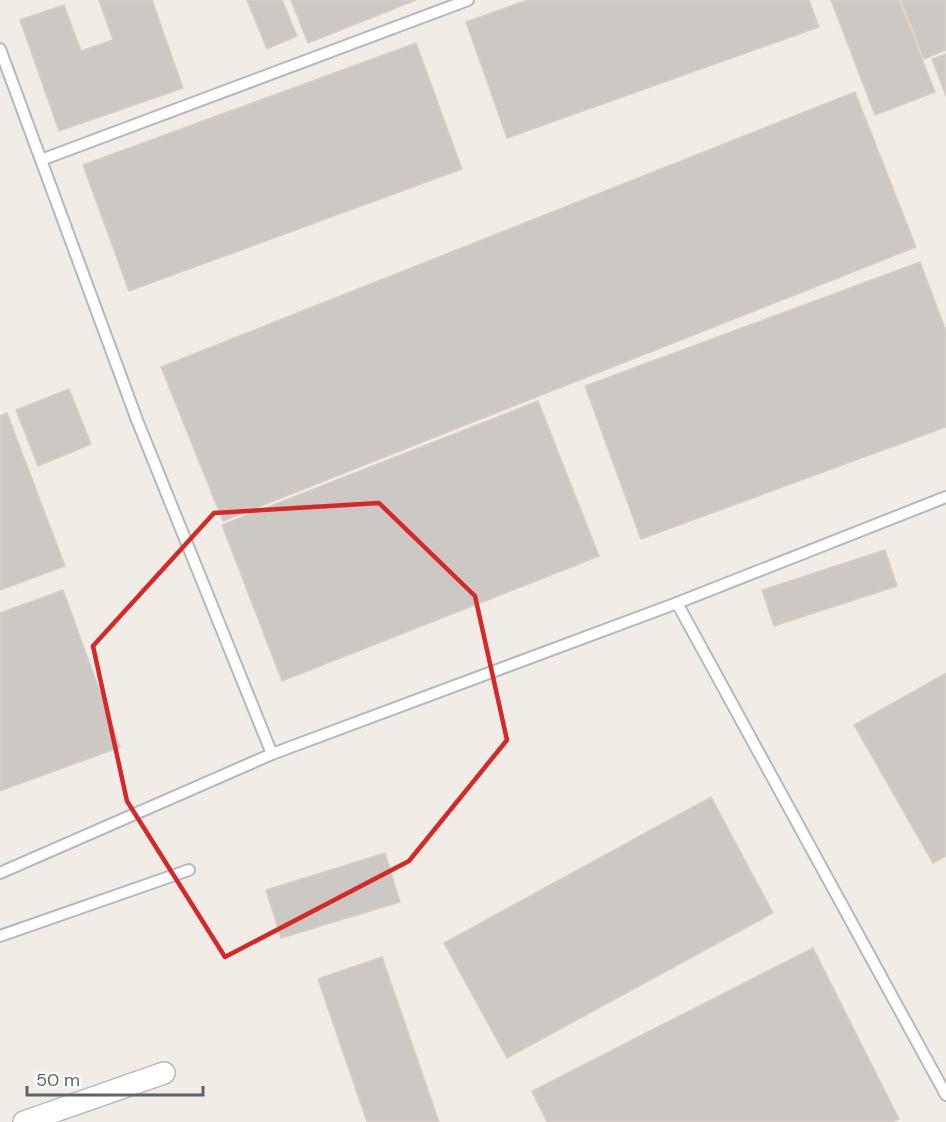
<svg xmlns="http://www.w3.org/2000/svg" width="946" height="1122" font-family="'DM Sans',sans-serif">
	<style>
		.building { fill: #ccc8c3; stroke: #d7cec4; stroke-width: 1.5 }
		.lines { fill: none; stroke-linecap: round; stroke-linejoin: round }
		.service-casing { stroke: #b4b8bc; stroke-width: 14 }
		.minor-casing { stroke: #b4b8bc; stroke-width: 24 }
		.service { stroke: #fff; stroke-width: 10 }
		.minor { stroke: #fff; stroke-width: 21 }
		.marked { fill: none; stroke: #d62828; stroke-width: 4.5; stroke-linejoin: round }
	</style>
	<rect width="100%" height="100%" fill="#f1ede6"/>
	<g class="building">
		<polygon points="99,0 152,0 183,88 59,131 20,20 64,5 81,51 113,40"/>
		<polygon points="247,0 282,0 297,36 267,49"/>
		<polygon points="291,0 416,0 308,43"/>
		<polygon points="528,0 809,0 819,27 507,138 466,22"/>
		<polygon points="831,0 899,0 935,92 875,115"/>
		<polygon points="901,0 946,0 946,50 924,59"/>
		<polygon points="416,43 462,169 129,291 83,165"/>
		<polygon points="946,54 946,96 932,59"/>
		<polygon points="855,92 916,247 223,521 161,367"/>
		<polygon points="920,262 946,331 946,427 641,539 585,386"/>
		<polygon points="69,389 91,444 38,466 16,410"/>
		<polygon points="538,401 599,556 282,681 222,525"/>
		<polygon points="7,413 65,566 0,590 0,416"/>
		<polygon points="885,550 897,586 774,626 762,590"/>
		<polygon points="63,590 120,747 0,791 0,613"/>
		<polygon points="946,673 946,856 933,863 854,725"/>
		<polygon points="711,797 773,913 507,1058 444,943"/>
		<polygon points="385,853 400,902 281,938 266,890"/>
		<polygon points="813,948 899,1119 892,1122 547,1122 532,1091"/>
		<polygon points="382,957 439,1122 367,1122 318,979"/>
	</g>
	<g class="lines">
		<g class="service-casing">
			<g id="service">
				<polyline points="0,49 137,420 272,754"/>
				<polyline points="41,160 468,0"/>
				<polyline points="677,603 946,497"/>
				<polyline points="0,873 272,754 677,603 946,1095"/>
				<polyline points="0,936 189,870"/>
			</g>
		</g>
		<g class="minor-casing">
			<polyline id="minor" points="24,1122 164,1073"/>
		</g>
		<use href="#service" class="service"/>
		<use href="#minor" class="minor"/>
	</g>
	<path class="marked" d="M379,503L475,596L507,740L409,861L225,957L127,801L93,646L214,513Z"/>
	<path d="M27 1086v9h176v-9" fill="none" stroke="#5d6468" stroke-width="3"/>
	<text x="36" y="1086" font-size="18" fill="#5d6468" stroke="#ffffff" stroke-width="4.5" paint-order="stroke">50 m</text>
</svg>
